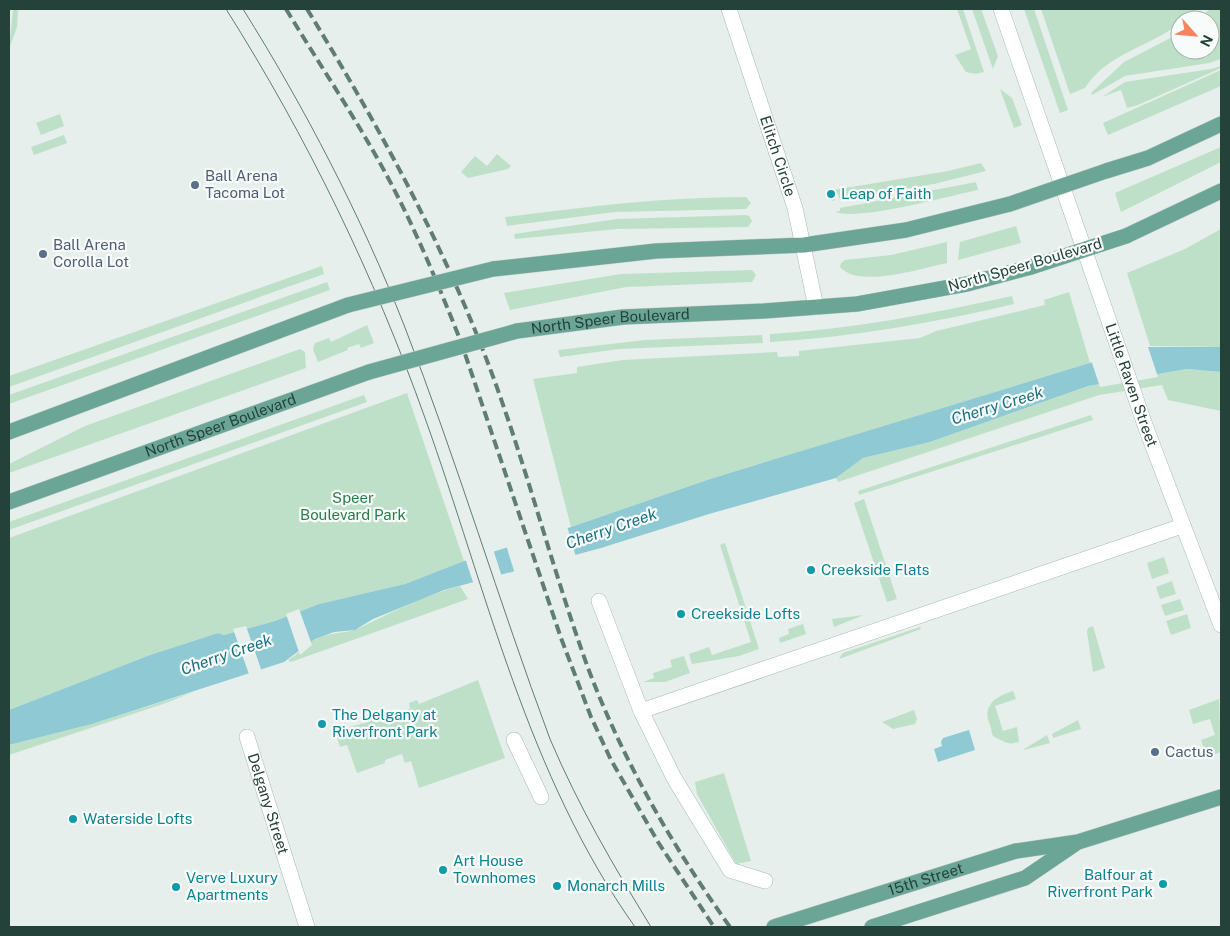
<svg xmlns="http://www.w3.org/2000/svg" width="1230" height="936" font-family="'Public Sans',sans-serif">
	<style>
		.green { fill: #bfe0c8 }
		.water { fill: #8ec9d4 }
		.pier { fill: #e6efeb }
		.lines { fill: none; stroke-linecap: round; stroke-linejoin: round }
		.minor-casing { stroke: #a8b8b2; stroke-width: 16 }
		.major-casing { stroke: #c2cac8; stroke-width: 16 }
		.minor { stroke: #fff; stroke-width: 15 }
		.major { stroke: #6aa596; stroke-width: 15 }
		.tram { stroke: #5f7d75; stroke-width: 1 }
		.rail { stroke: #5f7d75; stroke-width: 4; stroke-dasharray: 10 5; stroke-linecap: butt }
		.major-bridge-casing { stroke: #c2cac8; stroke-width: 16; stroke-linecap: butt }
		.major-bridge { stroke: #6aa596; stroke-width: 15 }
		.service-dot { fill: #5c6f8a; stroke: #f7fbf9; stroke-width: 2 }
		.culture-dot { fill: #0f9aa8; stroke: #f7fbf9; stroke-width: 2 }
		.labels { text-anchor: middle; stroke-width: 4.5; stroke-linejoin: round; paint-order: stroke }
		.street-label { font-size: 15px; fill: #24423a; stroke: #f7fbf9 }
		.service-label { font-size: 15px; fill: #4e5e75; stroke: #f7fbf9; text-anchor: start }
		.culture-label { font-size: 15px; fill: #0d838f; stroke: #f7fbf9; text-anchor: start }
		.park-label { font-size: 15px; fill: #2d7a4b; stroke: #f7fbf9 }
		.water-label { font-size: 16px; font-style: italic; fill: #1c6f80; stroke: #f7fbf9 }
	</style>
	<rect width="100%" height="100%" fill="#e6efeb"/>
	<g class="green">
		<polygon points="13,9 18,9 17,27 9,49"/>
		<polygon points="957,9 963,9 984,72 976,74 966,72 955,55 971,49"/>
		<polygon points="972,9 981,9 998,56 993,69"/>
		<polygon points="1024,9 1034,9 1068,110 1060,113"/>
		<path d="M1041,9H1198L1184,20H1180V23C1150,47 1107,53 1085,88L1070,94Z"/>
		<polygon points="1210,9 1221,9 1221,59 1209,63 1125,76 1092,95 1091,93 1124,62 1180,33 1180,50 1210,50 1210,20 1196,20"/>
		<polygon points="1221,66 1221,68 1138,105 1127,108 1121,90 1102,97 1125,82 1211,69"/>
		<polygon points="1221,70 1221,86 1108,135 1103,123"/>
		<polygon points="1000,89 1012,98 1022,125 1014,128"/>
		<polygon points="60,114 64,126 41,135 36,123"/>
		<polygon points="64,135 67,143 34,155 31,147"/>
		<polygon points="1221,147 1221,162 1121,212 1115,193"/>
		<polygon points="497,154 511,166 508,169 468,178 461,172 475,156 487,166"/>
		<polygon points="981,163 986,171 934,184 840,200 838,194 834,195 835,200 832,201 827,191 948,171"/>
		<path d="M976,182L978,190C949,196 859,221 835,212L840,211V208Z"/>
		<path d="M746,197L751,203L746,209L615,212L507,226L505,217C585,207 665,197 746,197Z"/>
		<polygon points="746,215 749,216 752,221 748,227 617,229 515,239 514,234 617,219"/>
		<polygon points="1016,226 1021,243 958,260 960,242"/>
		<polygon points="1221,229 1221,347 1150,346 1127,273 1185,249"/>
		<path d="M947,242V263C923,268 858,289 840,267L841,263L845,260L891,255Z"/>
		<polygon points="322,266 324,274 9,387 9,376"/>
		<polygon points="752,270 756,275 752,282 626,287 510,310 504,293 621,274"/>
		<polygon points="327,282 330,290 9,404 9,395"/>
		<polygon points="1069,292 1090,363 710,479 571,527 533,379 577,373 577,367 623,360 777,352 778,357 799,356 799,351 920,338 936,331 1045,305 1044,300"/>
		<path d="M1012,296L1014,304C933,323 853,337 770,342V334C853,329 931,314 1012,296Z"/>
		<polygon points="367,325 374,343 361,348 359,344 347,348 348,350 318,362 313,349 315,343 329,338 331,342"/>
		<polygon points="762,335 763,343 619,349 560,357 558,350 645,340"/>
		<polygon points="300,349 305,352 306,368 9,473 9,464 85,426"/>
		<polygon points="1187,369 1221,372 1221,411 1168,400 1162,385 1099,395 838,482 836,478 863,458 930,442 1088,386"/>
		<polygon points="407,393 464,561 405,584 319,604 275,621 224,635 218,633 150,655 9,710 9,538"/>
		<polygon points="364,395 367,402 9,530 9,522"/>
		<polygon points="1091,415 1093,420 859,495 858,491"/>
		<polygon points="864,499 897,599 887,602 854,503"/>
		<polygon points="725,543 759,649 739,656 692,664 689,654 709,647 712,655 751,642 720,545"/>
		<polygon points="1164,557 1169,573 1152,579 1147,563"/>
		<polygon points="1172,581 1176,594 1160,599 1156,587"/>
		<path d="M460,586L468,599L291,662L288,660C299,654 306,644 316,639C329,632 344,634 357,629C391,613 424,595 460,586Z"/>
		<polygon points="1180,599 1184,610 1165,616 1161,605"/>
		<polygon points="1187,614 1191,628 1171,635 1166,621"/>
		<polygon points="864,615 834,627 832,619"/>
		<polygon points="803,624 806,634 780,643 779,638 789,634 788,629"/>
		<polygon points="1093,626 1105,668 1093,672 1087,632 1088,628"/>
		<polygon points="920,627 921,629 839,659 843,653"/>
		<polygon points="684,656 690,673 665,682 643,682 654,678 653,673 672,667 670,660"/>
		<polygon points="478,680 505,758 419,788 411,761 405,763 402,754 385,760 385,763 357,773 347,745 340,747 335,731 368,722 366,716 375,713 377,718 410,709 409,703 417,700 419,704"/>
		<path d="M1013,691L1016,699L995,706L1003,731L1017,727L1019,742C1008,746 1003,741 993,736C991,732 992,730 990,725C981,705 997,696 1013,691Z"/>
		<polygon points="193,692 166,703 9,755 9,745 92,724"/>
		<polygon points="1219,699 1221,752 1207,757 1201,740 1215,735 1210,719 1193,724 1189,710"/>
		<polygon points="914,710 917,719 915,724 893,729 882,722"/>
		<polygon points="1078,720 1081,729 1053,738 1052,734"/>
		<polygon points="1047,735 1050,743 1024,750 1024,749"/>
		<polygon points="724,773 751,861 736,864 697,794 695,782"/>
	</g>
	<g class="water">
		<polygon points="1142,347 1221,347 1221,372 1187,369 1088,386 930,442 863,458 836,478 709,514 601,548 444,590 373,619 355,630 334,632 315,639 284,662 92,724 9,745 9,710 150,655 218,633 224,635 275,621 319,604 405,584 464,561 571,527 710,479"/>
		<polygon points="969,730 975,750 938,762 934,749 942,746 941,742 943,738"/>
	</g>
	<g class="pier">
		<polygon points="1142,344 1147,344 1158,377 1100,387 1091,360"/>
		<polygon points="567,526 576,557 515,574 506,545"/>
		<polygon points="493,549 502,577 474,585 465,558"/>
		<polygon points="299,609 312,645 300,655 286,614"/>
		<polygon points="246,626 262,672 250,677 233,629"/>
	</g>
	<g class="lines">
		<g class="minor-casing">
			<g id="minor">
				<path id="s1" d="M729,9L795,208L816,307"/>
				<path id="s2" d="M1001,9L1146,428L1221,625"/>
				<polyline points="599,601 641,711 674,778 730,870 765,881"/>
				<polyline points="641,711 1182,526"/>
				<path id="s3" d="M247,737L307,927"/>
				<polyline points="514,740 541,797"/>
			</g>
		</g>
		<g class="major-casing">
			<g id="major">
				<polyline points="1106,171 1148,158 1221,124"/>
				<polyline points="1126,236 1221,191"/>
				<polyline points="493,269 656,251 804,245 906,230 1010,204"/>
				<path id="s4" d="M517,331L623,317L764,311L857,304L967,284L1031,267"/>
				<polyline points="9,432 348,305"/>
				<path id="s5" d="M9,502L369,372"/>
				<path id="s6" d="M774,927L1016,851L1078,842L1221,797"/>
				<polyline points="872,927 1025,878 1075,844"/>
			</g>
		</g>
		<use href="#minor" class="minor"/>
		<use href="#major" class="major"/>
		<g class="tram">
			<path d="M226,9C307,137 374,275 425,418C487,591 527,775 635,927"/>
			<path d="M243,9C305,108 361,216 404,325C457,461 499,602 550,739C579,807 613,865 651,927"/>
		</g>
		<g class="rail">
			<path d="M286,9C324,72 366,133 399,199C422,245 442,294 461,342L561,638L591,717L611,760L658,842L714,927"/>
			<path d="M307,9C380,128 447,250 495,382C529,476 554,574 588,668C623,761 673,847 730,927"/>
		</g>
		<g class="major-bridge-casing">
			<g id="major-bridge">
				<polyline points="1010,204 1106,171"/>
				<polyline points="1031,267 1126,236"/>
				<polyline points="348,305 493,269"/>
				<polyline points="369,372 517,331"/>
			</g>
		</g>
		<use href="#major-bridge" class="major-bridge"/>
	</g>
	<g class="service-dot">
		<circle cx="195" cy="185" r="5"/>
		<circle cx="43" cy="254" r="5"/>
		<circle cx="1155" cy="752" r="5"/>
	</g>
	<g class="culture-dot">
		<circle cx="831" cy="194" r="5"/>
		<circle cx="811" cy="570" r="5"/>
		<circle cx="681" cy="614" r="5"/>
		<circle cx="322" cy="724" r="5"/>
		<circle cx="73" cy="819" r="5"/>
		<circle cx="443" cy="870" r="5"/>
		<circle cx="1163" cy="884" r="5"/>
		<circle cx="557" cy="886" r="5"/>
		<circle cx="176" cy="887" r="5"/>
	</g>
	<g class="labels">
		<g class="street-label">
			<text dy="5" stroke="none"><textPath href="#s1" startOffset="155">Elitch Circle</textPath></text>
			<text transform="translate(1025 265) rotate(-16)" y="5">North Speer Boulevard</text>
			<text dy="5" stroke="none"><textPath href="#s4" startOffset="94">North Speer Boulevard</textPath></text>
			<text dy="5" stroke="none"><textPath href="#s2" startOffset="398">Little Raven Street</textPath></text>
			<text dy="5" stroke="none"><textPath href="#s5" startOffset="225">North Speer Boulevard</textPath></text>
			<text dy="5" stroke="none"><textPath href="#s3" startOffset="70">Delgany Street</textPath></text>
			<text dy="5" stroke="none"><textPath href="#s6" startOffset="159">15th Street</textPath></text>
		</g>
		<g class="service-label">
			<text x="205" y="181">Ball Arena<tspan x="205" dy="17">Tacoma Lot</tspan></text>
			<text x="53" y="250">Ball Arena<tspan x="53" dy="17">Corolla Lot</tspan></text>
			<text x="1165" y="757">Cactus</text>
		</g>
		<g class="culture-label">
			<text x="841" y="199">Leap of Faith</text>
			<text x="821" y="575">Creekside Flats</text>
			<text x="691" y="619">Creekside Lofts</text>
			<text x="332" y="720">The Delgany at<tspan x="332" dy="17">Riverfront Park</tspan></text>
			<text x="83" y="824">Waterside Lofts</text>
			<text x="453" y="866">Art House<tspan x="453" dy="17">Townhomes</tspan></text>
			<text x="1153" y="880" text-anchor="end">Balfour at<tspan x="1153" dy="17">Riverfront Park</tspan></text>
			<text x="186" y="883">Verve Luxury<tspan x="186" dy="17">Apartments</tspan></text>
			<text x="567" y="891">Monarch Mills</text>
		</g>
		<g class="park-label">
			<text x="353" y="503">Speer<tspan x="353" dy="17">Boulevard Park</tspan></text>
		</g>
		<g class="water-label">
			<text transform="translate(997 405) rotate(-17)" y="6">Cherry Creek</text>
			<text transform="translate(611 528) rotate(-19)" y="6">Cherry Creek</text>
			<text transform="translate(226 654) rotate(-19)" y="6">Cherry Creek</text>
		</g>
	</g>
	<rect width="1230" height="936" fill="none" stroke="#24423a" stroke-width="20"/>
	<g transform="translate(1195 35) rotate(117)"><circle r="24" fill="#f7fbf9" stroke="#a3b1ad"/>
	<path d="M0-4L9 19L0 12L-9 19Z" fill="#f4845f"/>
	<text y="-8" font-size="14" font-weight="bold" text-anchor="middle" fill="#24423a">N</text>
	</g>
</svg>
